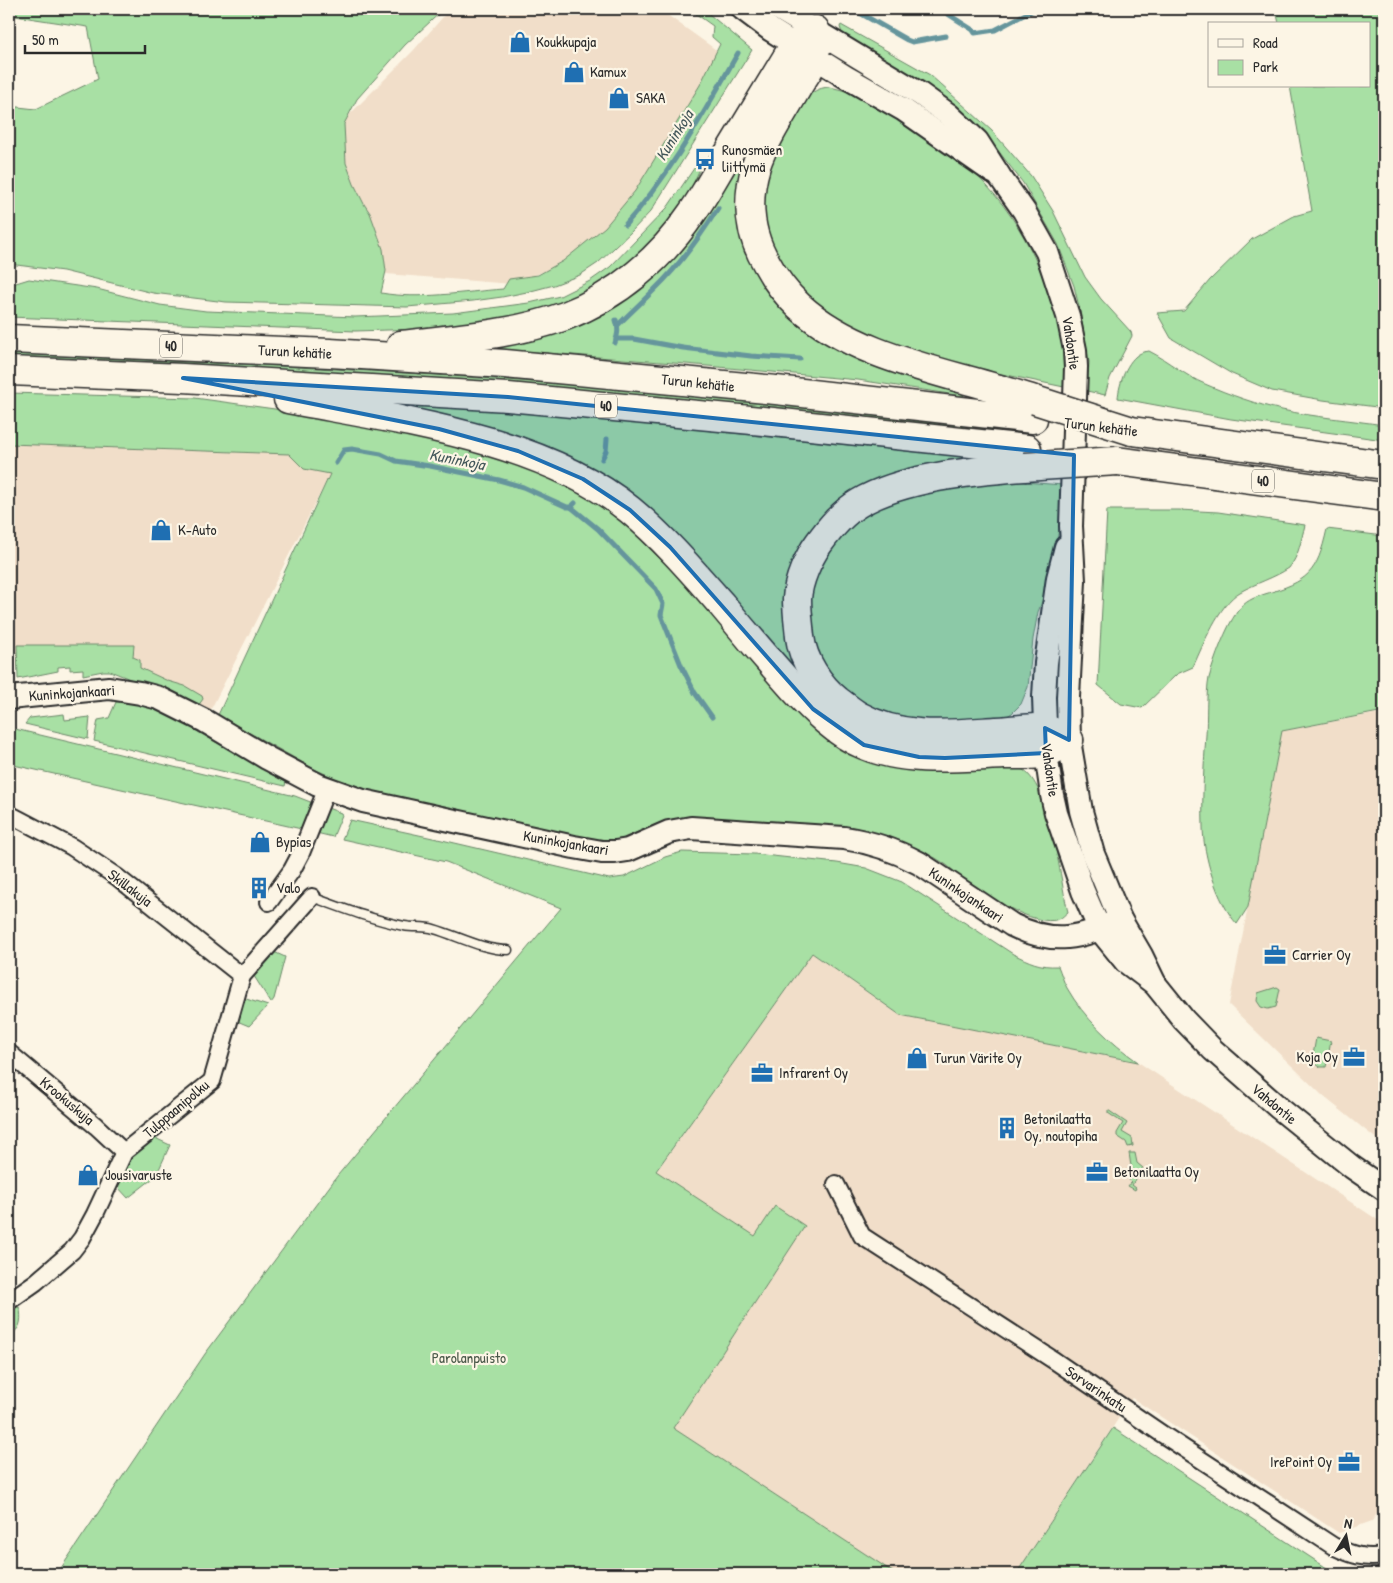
<svg xmlns="http://www.w3.org/2000/svg" width="1393" height="1583" font-family="'Patrick Hand',sans-serif">
	<style>
		.built { fill: #f1dec9 }
		.green { fill: #a8e0a4; stroke: #6a8668 }
		.lines { fill: none; stroke-linecap: round; stroke-linejoin: round }
		.stream { stroke: #65959c; stroke-width: 5 }
		.lane-casing { stroke: #2b2b2b; stroke-width: 11 }
		.street-casing { stroke: #2b2b2b; stroke-width: 20 }
		.secondary-casing { stroke: #2b2b2b; stroke-width: 26 }
		.highway-casing { stroke: #2b2b2b; stroke-width: 31 }
		.lane { stroke: #fcf5e5; stroke-width: 8 }
		.street { stroke: #fcf5e5; stroke-width: 16 }
		.secondary { stroke: #fcf5e5; stroke-width: 22 }
		.highway { stroke: #fcf5e5; stroke-width: 28 }
		.highway-bridge-casing { stroke: #2b2b2b; stroke-width: 31; stroke-linecap: butt }
		.highway-bridge { stroke: #fcf5e5; stroke-width: 28 }
		.marked { fill: #1f6fb2; fill-opacity: 0.2; stroke: #1f6fb2; stroke-width: 4; stroke-linejoin: round }
		.labels { text-anchor: middle; stroke-width: 4.5; stroke-linejoin: round; paint-order: stroke }
		.shield { fill: #fcf5e5; stroke: #6a6863; stroke-width: 1 }
		.shield-label { font-size: 14px; font-weight: bold; fill: #2b2b2b }
		.poi-label { font-size: 15px; fill: #2b2b2b; stroke: #fcf5e5; text-anchor: start }
		.street-label { font-size: 15px; fill: #2b2b2b; stroke: #fcf5e5 }
		.park-label { font-size: 15px; fill: #4a5849; stroke: #fcf5e5 }
		.water-label { font-size: 16px; font-style: italic; fill: #43575a; stroke: #fcf5e5 }
	</style>
	<rect width="100%" height="100%" fill="#fcf5e5"/>
	<filter id="ink" filterUnits="userSpaceOnUse"><feTurbulence type="fractalNoise" baseFrequency=".02" numOctaves="2"/><feDisplacementMap in="SourceGraphic" scale="10" xChannelSelector="R" yChannelSelector="G"/><feConvolveMatrix kernelMatrix="1 2 1 2 8 2 1 2 1" color-interpolation-filters="sRGB"/></filter>
	<g filter="url(#ink)">
		<g class="built">
			<polygon points="450,9 659,9 719,52 652,172 625,210 574,255 545,271 512,284 386,274 383,249 370,213 364,204 354,184 346,163 343,124 348,116 413,51"/>
			<polygon points="9,444 289,454 304,469 330,474 210,711 115,657 43,653 9,671"/>
			<polygon points="1384,712 1384,1145 1323,1096 1229,1005 1282,731"/>
			<polygon points="812,953 900,1015 1138,1062 1384,1224 1384,1504 1372,1521 1339,1533 1132,1398 1016,1574 896,1574 673,1428 805,1226 755,1236 656,1172"/>
		</g>
		<g class="green">
			<path d="M9,9H444L405,45L357,99L344,124L346,163L354,184L364,204L370,213L383,249L386,271L381,293C420,300 463,292 503,289L509,279L538,275L563,261L605,227L635,191L700,85L720,44L712,37L713,26L689,9H703L752,50L651,211L631,232L598,263L580,275L554,285L527,292L502,297L473,301L407,307L226,302L153,293L63,271L9,264V106L36,109L98,79L88,27L9,15Z"/>
			<polygon points="1276,9 1378,9 1384,25 1384,408 1323,400 1272,391 1232,374 1171,338 1157,313 1184,311 1210,280 1252,239 1294,216 1312,211 1290,86 1369,86 1369,24 1279,24"/>
			<polygon points="841,25 930,75 992,131 1031,176 1053,211 1085,277 1101,299 1131,332 1132,336 1110,378 1105,395 1087,391 1089,362 1080,311 1074,286 1058,244 1023,183 987,136 844,39 840,27"/>
			<path d="M829,87C859,92 884,110 909,127C925,137 942,146 957,158C1013,202 1047,269 1061,338C1064,353 1063,371 1064,387L935,360L893,348L812,306L764,243L763,172L805,99C812,92 818,88 829,87Z"/>
			<polygon points="760,131 768,285 969,391 963,396 858,380 686,364 472,347 573,322"/>
			<polygon points="699,161 703,162 680,213 641,259 588,294 521,318 452,328 355,331 9,317 9,288 16,283 29,279 97,289 160,305 206,311 355,317 453,313 529,303 560,296 590,281 610,267 667,208"/>
			<path d="M1149,351C1169,361 1185,376 1205,384C1230,395 1256,404 1282,410C1314,417 1351,420 1384,425V440L1231,419L1118,398C1119,384 1127,359 1141,353C1144,351 1146,352 1149,351Z"/>
			<path d="M9,353C175,361 342,368 508,380C683,393 857,411 1031,428L1029,437C855,417 681,397 507,384C341,372 175,363 9,357Z"/>
			<path d="M9,393L195,398L318,415L447,441L553,476L616,515L684,583L732,634L810,726L833,742L1006,765C1011,766 1017,767 1021,769C1051,783 1060,882 1068,912C1065,914 1062,918 1059,919C1035,929 979,891 959,876C954,872 950,867 945,864C920,847 881,833 852,827L726,819L681,818L664,821L614,842L609,843L360,789L314,769L218,715L330,474L304,469L289,454L9,444Z"/>
			<polygon points="355,399 497,409 966,457 971,460 884,478 789,591 844,724 639,506"/>
			<polygon points="1010,481 1063,485 1059,529 1050,581 1038,612 1033,639 1028,687 1021,704 1012,713 999,721 968,726 874,714 826,675 809,638 810,583 849,518 907,493"/>
			<path d="M1107,510H1179L1218,512L1305,525C1301,540 1299,556 1289,568C1274,578 1256,583 1240,592C1219,604 1203,645 1193,667L1177,674L1142,708L1121,704L1098,685Z"/>
			<path d="M1327,529L1384,536V711L1282,731L1248,907L1237,924C1217,902 1203,855 1203,826C1202,796 1204,765 1206,735C1207,719 1206,693 1209,678C1214,660 1226,627 1237,612C1245,601 1253,598 1265,594C1308,581 1317,574 1327,529Z"/>
			<polygon points="17,645 134,645 133,657 140,660 140,668 168,681 185,686 202,696 203,699 198,706 110,671 103,671 83,675 83,669 70,670 70,666 58,667 58,671 18,679"/>
			<polygon points="125,701 155,707 178,716 198,732 286,782 285,786 94,741 98,720 109,718 116,702"/>
			<polygon points="64,714 65,720 90,717 88,739 25,724 30,718"/>
			<polygon points="15,729 295,796 313,803 306,830 9,764 9,757"/>
			<polygon points="325,807 341,813 342,815 333,837 312,832"/>
			<path d="M350,820L442,840L609,879L624,877L665,857L682,852L754,854L837,863L866,868L902,882L1013,954C1030,962 1039,967 1058,966C1061,973 1063,981 1067,988C1084,1018 1110,1042 1138,1062L900,1015L812,953L656,1171L755,1236L775,1206L805,1226L673,1428L896,1574H57L205,1354L338,1175L561,908L446,862L342,839Z"/>
			<polygon points="274,952 285,957 274,999 271,1003 254,976"/>
			<polygon points="1277,987 1280,989 1276,1007 1268,1009 1261,1007 1257,1001 1258,993"/>
			<polygon points="243,998 268,1006 249,1026 237,1021"/>
			<polygon points="1316,1038 1331,1041 1326,1067 1320,1067 1312,1061"/>
			<polygon points="1108,1110 1127,1123 1122,1132 1132,1138 1133,1146 1128,1147 1126,1142 1117,1136 1117,1133 1123,1123 1108,1113"/>
			<polygon points="155,1138 170,1145 156,1176 128,1198 117,1186 129,1158"/>
			<polygon points="1129,1153 1135,1153 1137,1163 1143,1168 1132,1185 1136,1188 1135,1190 1128,1186 1131,1182 1129,1180 1132,1173"/>
			<path d="M15,1306L20,1308C21,1318 22,1327 13,1333L9,1328V1310Z"/>
			<polygon points="1113,1428 1336,1574 1016,1574"/>
		</g>
		<g class="lines">
			<g class="stream">
				<polyline points="853,9 907,40 912,42 946,36"/>
				<polyline points="940,9 973,30 975,33 995,30 1035,9"/>
				<path d="M625,225C671,174 704,112 738,53"/>
				<path d="M618,325C630,313 642,302 654,290C679,266 700,237 718,208"/>
				<polyline points="616,339 634,339 683,348 751,356 800,359"/>
				<path d="M615,343C618,334 619,328 616,320"/>
				<polyline points="602,459 606,451 607,439"/>
				<polyline points="336,463 344,450 352,449 381,454 396,461 430,466 499,480 523,487 567,507 571,507 575,503"/>
				<polyline points="571,507 598,529 656,589 663,604 661,615 681,665 695,693 712,717"/>
			</g>
			<g class="lane-casing">
				<path id="lane" d="M312,897C342,908 373,920 404,926C414,928 424,926 434,929C458,936 483,950 508,950"/>
			</g>
			<g class="street-casing">
				<g id="street">
					<polyline points="9,814 72,847 117,877 242,976"/>
					<polyline points="269,902 292,870 301,853 327,788"/>
					<polyline points="9,1053 96,1126 124,1152"/>
					<path d="M836,1184L862,1236L1055,1361L1162,1434L1333,1546C1352,1555 1363,1559 1384,1556"/>
					<polyline points="9,1301 36,1282 72,1251 82,1238 95,1214 124,1152 212,1081 242,976 312,897"/>
				</g>
			</g>
			<g class="secondary-casing">
				<g id="secondary">
					<polyline points="743,9 771,30 846,77 904,110 993,172"/>
					<polyline points="779,9 920,94 949,115 977,141 1000,177 1024,211 1047,252 1068,316 1075,350 1076,367 1071,526 1074,581 1068,697 1069,740 1081,811 1093,854 1120,919 1141,955 1155,984"/>
					<polyline points="1066,547 1058,578 1046,663 1044,697 1046,753 1052,795 1056,813 1083,891 1100,930 1126,962 1155,984 1184,1020 1213,1050 1279,1108 1352,1167 1384,1189"/>
					<path d="M9,698L109,688L140,693L159,698L205,721L267,758L318,785L363,801L574,847L602,852H615L628,850L669,832L691,828L844,838C871,842 895,850 919,863L1012,925C1052,945 1083,939 1120,919"/>
				</g>
			</g>
			<g class="highway-casing">
				<g id="highway">
					<path d="M815,30C815,38 816,48 815,56C813,65 805,75 800,83C786,108 764,140 756,166C746,200 749,234 767,264C775,279 786,294 799,306C844,347 909,364 967,380C990,386 1012,393 1035,400"/>
					<polyline points="9,339 330,353 505,364 776,390 1033,419"/>
					<path d="M401,345C456,338 513,335 565,316C617,296 661,259 692,213C706,193 717,172 730,151C751,116 773,80 795,44L815,30"/>
					<polyline points="9,371 183,378 508,397 773,422 1027,449"/>
					<path d="M288,399C397,420 542,438 630,510C664,538 693,572 722,605C745,633 769,661 793,688C813,710 837,734 864,745C906,763 959,757 1004,755C1016,755 1035,756 1046,753C1054,751 1062,744 1069,740"/>
					<polyline points="1132,431 1384,465"/>
					<polyline points="1117,461 1384,497"/>
					<path d="M1024,467C973,471 903,477 859,503C842,513 830,528 819,543C808,558 798,581 797,599C797,612 799,625 800,637C803,661 819,686 838,701C845,706 852,712 859,716C902,740 950,734 996,731C1007,731 1038,726 1046,729C1054,731 1062,737 1069,740"/>
				</g>
			</g>
			<use href="#lane" class="lane"/>
			<use href="#street" class="street"/>
			<use href="#secondary" class="secondary"/>
			<use href="#highway" class="highway"/>
			<g class="highway-bridge-casing">
				<g id="highway-bridge">
					<polyline points="1035,400 1132,431"/>
					<polyline points="1024,467 1117,461"/>
				</g>
			</g>
			<use href="#highway-bridge" class="highway-bridge"/>
		</g>
	</g>
	<path class="marked" d="M183,378L508,397L1074,455L1069,740L1045,728L1046,753L945,758L919,757L864,745L813,709L670,547L630,510L583,479L518,451L439,429Z"/>
	<defs>
		<g id="shop-bare" transform="scale(1.725)"><path d="M-5-2.5h2.3a2.7 3.5 0 0 1 5.4 0H5L5.5 6h-11ZM-1.5-2.5h3a1.5 2.3 0 0 0-3 0Z" fill="#1f6fb2" stroke="#fcf5e5" stroke-width="2.5" paint-order="stroke"/></g>
		<g id="bus-bare" transform="scale(1.725)"><path d="M-5-6H5V4H4V6H2V4H-2V6H-4V4H-5ZM-3.5-4V0h7V-4ZM-3.5 1.2v1.5H-2V1.2ZM2 1.2v1.5H3.5V1.2Z" fill="#1f6fb2" stroke="#fcf5e5" stroke-width="2.5" paint-order="stroke"/></g>
		<g id="building-bare" transform="scale(1.725)"><path d="M-4-6H4V6H1V3H-1V6H-4ZM-2.5-4.3h1.7v1.8h-1.7ZM.8-4.3h1.7v1.8H.8ZM-2.5-1h1.7V.8h-1.7ZM.8-1h1.7V.8H.8Z" fill="#1f6fb2" stroke="#fcf5e5" stroke-width="2.5" paint-order="stroke"/></g>
		<g id="office-bare" transform="scale(1.725)"><path d="M-6-3h4V-5.5h4V-3h4V5H-6ZM-1-4.5V-3h2v-1.5ZM-6 0V1H6V0Z" fill="#1f6fb2" stroke="#fcf5e5" stroke-width="2.5" paint-order="stroke"/></g>
	</defs>
	<g fill-rule="evenodd">
		<use href="#shop-bare" x="520" y="42"/>
		<use href="#shop-bare" x="574" y="72"/>
		<use href="#shop-bare" x="619" y="98"/>
		<use href="#bus-bare" x="705" y="159"/>
		<use href="#shop-bare" x="161" y="530"/>
		<use href="#shop-bare" x="260" y="842"/>
		<use href="#building-bare" x="259" y="888"/>
		<use href="#office-bare" x="1275" y="955"/>
		<use href="#office-bare" x="1354" y="1057"/>
		<use href="#shop-bare" x="917" y="1058"/>
		<use href="#office-bare" x="762" y="1073"/>
		<use href="#building-bare" x="1007" y="1128"/>
		<use href="#office-bare" x="1097" y="1172"/>
		<use href="#shop-bare" x="88" y="1175"/>
		<use href="#office-bare" x="1349" y="1462"/>
	</g>
	<g class="labels">
		<g class="shield">
			<rect x="160" y="334.5" width="22" height="23" rx="4"/>
			<rect x="595" y="394.5" width="22" height="23" rx="4"/>
			<rect x="1252" y="469.5" width="22" height="23" rx="4"/>
		</g>
		<g class="shield-label">
			<text x="171" y="351">40</text>
			<text x="606" y="411">40</text>
			<text x="1263" y="486">40</text>
		</g>
		<g class="poi-label">
			<text x="536" y="47">Koukkupaja</text>
			<text x="590" y="77">Kamux</text>
			<text x="636" y="103">SAKA</text>
			<text x="722" y="155">Runosmäen<tspan x="722" dy="17">liittymä</tspan></text>
			<text x="178" y="535">K-Auto</text>
			<text x="276" y="847">Bypias</text>
			<text x="276" y="893">Valo</text>
			<text x="1292" y="960">Carrier Oy</text>
			<text x="1338" y="1062" text-anchor="end">Koja Oy</text>
			<text x="934" y="1063">Turun Värite Oy</text>
			<text x="779" y="1078">Infrarent Oy</text>
			<text x="1024" y="1124">Betonilaatta<tspan x="1024" dy="17">Oy, noutopiha</tspan></text>
			<text x="1114" y="1177">Betonilaatta Oy</text>
			<text x="105" y="1180">Jousivaruste</text>
			<text x="1332" y="1467" text-anchor="end">IrePoint Oy</text>
		</g>
		<g class="street-label">
			<text transform="translate(1071 343) rotate(82)" y="5">Vahdontie</text>
			<text transform="translate(295 352) rotate(3)" y="5">Turun kehätie</text>
			<text transform="translate(698 383) rotate(6)" y="5">Turun kehätie</text>
			<text transform="translate(1101 427) rotate(7)" y="5">Turun kehätie</text>
			<text transform="translate(72 693) rotate(-4)" y="5">Kuninkojankaari</text>
			<text transform="translate(1050 770) rotate(82)" y="5">Vahdontie</text>
			<text transform="translate(566 843) rotate(10)" y="5">Kuninkojankaari</text>
			<text transform="translate(130 888) rotate(37)" y="5">Skillakuja</text>
			<text transform="translate(966 895) rotate(34)" y="5">Kuninkojankaari</text>
			<text transform="translate(67 1101) rotate(40)" y="5">Krookuskuja</text>
			<text transform="translate(1274 1104) rotate(40)" y="5">Vahdontie</text>
			<text transform="translate(176 1109) rotate(-40)" y="5">Tulppaanipolku</text>
			<text transform="translate(1096 1389) rotate(34)" y="5">Sorvarinkatu</text>
		</g>
		<g class="park-label">
			<text x="469" y="1363">Parolanpuisto</text>
		</g>
		<g class="water-label">
			<text transform="translate(674 135) rotate(-58)" y="6">Kuninkoja</text>
			<text transform="translate(457 459) rotate(11)" y="6">Kuninkoja</text>
		</g>
	</g>
	<rect width="1393" height="1583" fill="none" stroke="#fcf5e5" stroke-width="30"/>
	<rect x="15" y="15" width="1363" height="1553" fill="none" stroke="#2b2b2b" stroke-width="2" filter="url(#ink)"/>
	<rect x="1208" y="22" width="162" height="65" fill="#fcf5e5" stroke="#a8a49b"/>
	<rect x="1218" y="39" width="25" height="8" fill="#fcf5e5" stroke="#a8a49b"/>
	<text x="1253" y="48" font-size="15" fill="#2b2b2b">Road</text>
	<rect x="1218" y="60" width="25" height="15" fill="#a8e0a4" stroke="#a8a49b"/>
	<text x="1253" y="72" font-size="15" fill="#2b2b2b">Park</text>
	<g transform="translate(1346 1536) rotate(10)" stroke="#fcf5e5" stroke-width="4" paint-order="stroke">
	<path d="M0-4L9 19L0 12L-9 19Z" fill="#2b2b2b"/>
	<text y="-8" font-size="14" font-weight="bold" text-anchor="middle" fill="#2b2b2b">N</text>
	</g>
	<path d="M25 45v8h120v-8" fill="none" stroke="#2b2b2b" stroke-width="2.5"/>
	<text x="32" y="45" font-size="15" fill="#2b2b2b" stroke="#fcf5e5" stroke-width="4" paint-order="stroke">50 m</text>
</svg>
